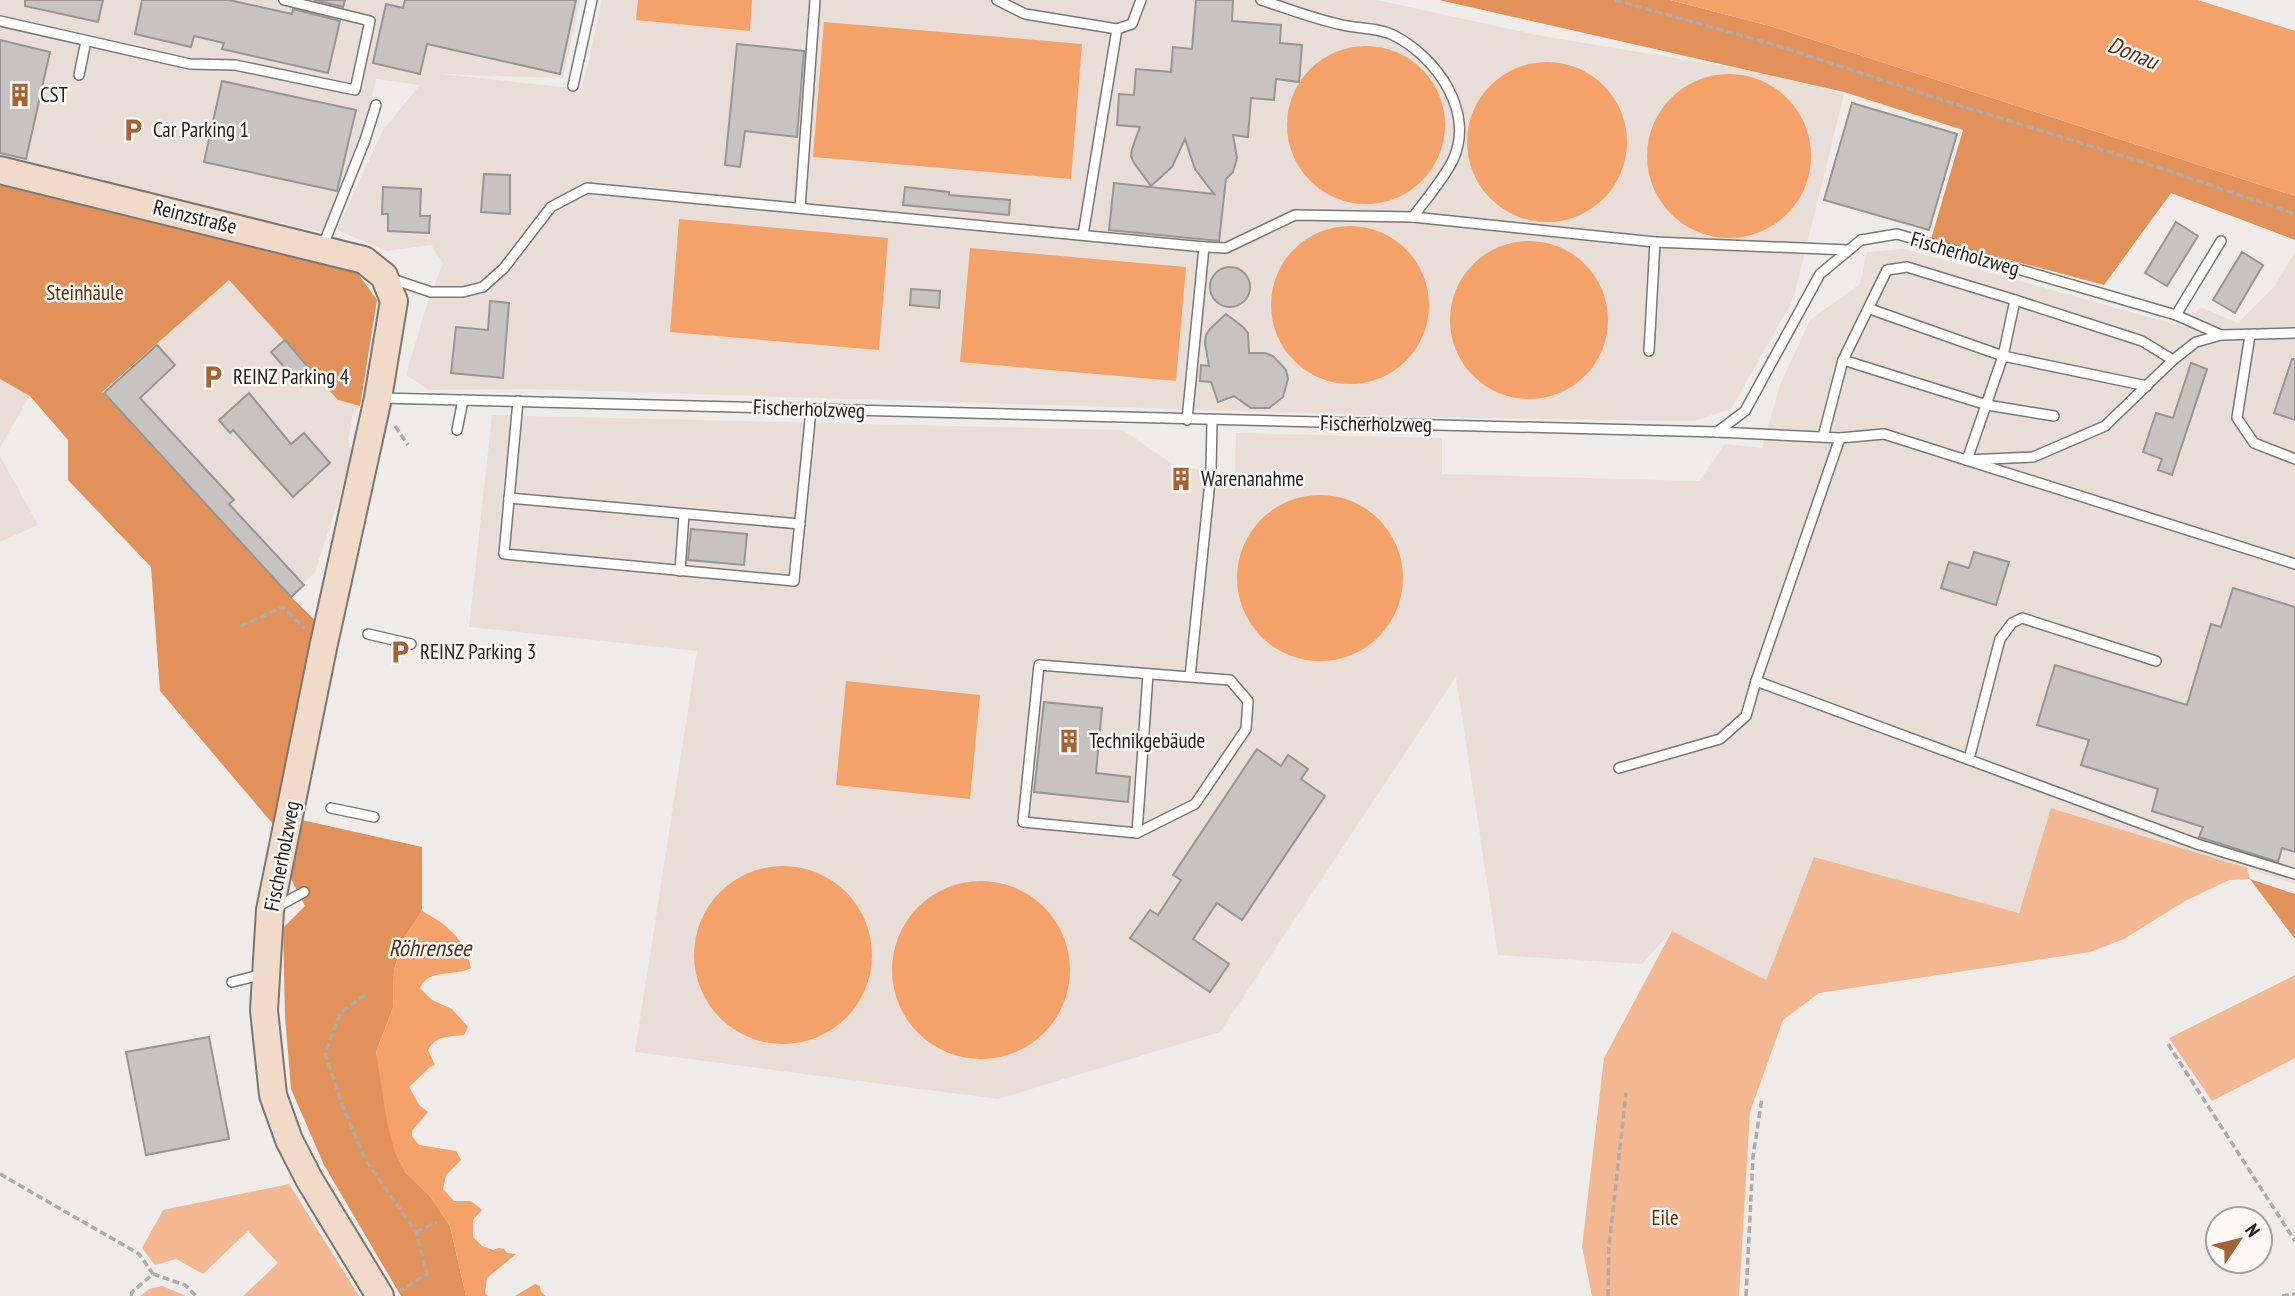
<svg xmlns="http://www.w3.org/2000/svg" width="2295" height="1296" font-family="'PT Sans Narrow',sans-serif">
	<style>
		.built { fill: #e9ded7 }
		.green { fill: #f3b892 }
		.forest { fill: #e2915a }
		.water { fill: #f4a26a }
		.building { fill: #c6c3c1; stroke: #989593; stroke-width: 2 }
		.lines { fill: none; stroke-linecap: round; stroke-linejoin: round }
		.lane-casing { stroke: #7a7775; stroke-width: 12 }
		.secondary-casing { stroke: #7a7775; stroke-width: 30 }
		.path { stroke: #afabaa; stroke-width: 3.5; stroke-dasharray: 7 3.5; stroke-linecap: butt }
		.lane { stroke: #fff; stroke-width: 9 }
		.secondary { stroke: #f2dac9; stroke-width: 26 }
		.labels { text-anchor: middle; stroke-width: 5; stroke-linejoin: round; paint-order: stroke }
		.poi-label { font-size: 21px; fill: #1e1d1c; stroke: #fcf8f6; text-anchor: start }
		.street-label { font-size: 21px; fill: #1e1d1c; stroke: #fcf8f6 }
		.park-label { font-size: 21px; fill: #602d00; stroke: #fcf8f6 }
		.water-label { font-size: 23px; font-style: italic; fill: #523019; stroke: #fcf8f6 }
	</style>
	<rect width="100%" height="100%" fill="#efebe9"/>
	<g class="built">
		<polygon points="0,0 580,0 563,78 441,74 582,89 602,0 1377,0 1542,36 1770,74 1844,94 1793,300 1731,409 1694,421 1466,418 529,389 429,390 406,375 427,304 443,263 431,245 387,251 337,230 383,130 420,85 376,79 362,139 326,233 0,160"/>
		<polygon points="1904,249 2185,327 2200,307 2238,323 2274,287 2295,252 2295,884 2052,808 2019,913 1814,858 1766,981 1672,931 1642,964 1498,955 1456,677 1220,1032 998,1099 635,1052 697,651 469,627 492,415 1123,430 1177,467 1235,473 1236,433 1442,438 1442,474 1699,481 1725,444 1762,448 1780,385 1810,320 1860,284 1867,252"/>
		<polygon points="229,280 338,400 360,406 353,414 348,441 354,452 315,572 291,597 102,392"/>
		<polygon points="0,379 30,395 0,448"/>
		<polygon points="0,456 38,525 0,542"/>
	</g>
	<g class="green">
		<polygon points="2051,808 2247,868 2250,879 2229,880 2185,901 2124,939 2090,952 1819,993 1783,1020 1750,1112 1739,1296 1592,1296 1582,1247 1604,1058 1672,931 1766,980 1814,857 2019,913"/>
		<polygon points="2295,975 2295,1058 2212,1101 2169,1038"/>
		<polygon points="289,1184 359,1296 243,1296 278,1263 248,1231 203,1274 176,1259 155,1265 142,1248 163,1210"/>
		<polygon points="162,1286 184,1295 185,1296 140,1296 149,1289"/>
	</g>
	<g class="forest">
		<polygon points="1439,0 1670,0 1770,26 2295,196 2295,240 2171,193 2104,285 1931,239 1963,130 1844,92"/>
		<polygon points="0,185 356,271 377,300 360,406 338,400 229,280 102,392 291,597 318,623 273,824 160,691 151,567 68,480 68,440 30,396 0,379"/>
		<polygon points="302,820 422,847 422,911 404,938 394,970 393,1008 376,1052 405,1172 430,1196 450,1226 466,1296 401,1296 324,1165 291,1089 285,1016 283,928 305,906 288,873"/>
		<polygon points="2250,879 2295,894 2295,939"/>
	</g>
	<g class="water">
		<polygon points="638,0 752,0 750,31 636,20"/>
		<polygon points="1670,0 2198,0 2295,31 2295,196 1770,26"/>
		<polygon points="824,22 1082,44 1071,179 813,157"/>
		<circle cx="1366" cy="125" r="79"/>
		<circle cx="1547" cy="142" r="80"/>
		<circle cx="1729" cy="156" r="82"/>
		<polygon points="679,219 888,238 879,350 670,332"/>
		<circle cx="1350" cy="305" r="79"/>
		<circle cx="1529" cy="320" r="79"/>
		<polygon points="970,248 1186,267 1176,381 960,362"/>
		<circle cx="1320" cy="578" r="83"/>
		<polygon points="846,681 980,695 970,799 836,785"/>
		<circle cx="783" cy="955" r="89"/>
		<circle cx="981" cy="970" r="89"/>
		<path d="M422,911C448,925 465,939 471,968C455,977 428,968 420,988L432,1000L452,1009L468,1027L464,1035C448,1037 436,1035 428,1050L435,1065L430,1067L409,1087L419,1105L428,1112L412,1131V1136L419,1145L456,1151L461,1160L446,1175L443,1189L454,1201H471L482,1210L473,1220V1237L482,1246L493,1250L499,1248L504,1249L507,1253L516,1254L487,1278L485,1293L488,1296H466L450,1226L430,1196L405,1172L395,1153L387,1122L376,1052L393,1008L394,970L404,938Z"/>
		<polygon points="535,1284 540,1286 541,1292 546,1296 515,1296"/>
	</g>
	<g class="building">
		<polygon points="25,0 103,0 98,22 25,6"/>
		<polygon points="142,0 229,0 292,14 293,9 340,21 328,73 222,49 224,43 194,36 191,47 135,34"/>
		<polygon points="314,0 345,0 343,7"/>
		<polygon points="405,0 576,0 560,74 427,44 420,74 373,63 386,4 403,8"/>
		<polygon points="1196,0 1233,0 1232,21 1281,25 1280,43 1302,45 1299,82 1276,79 1274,100 1251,98 1248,137 1233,135 1237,158 1233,172 1226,179 1219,241 1109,230 1114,183 1214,194 1195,169 1185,139 1172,167 1151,186 1134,163 1131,156 1132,149 1140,127 1117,125 1119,94 1134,95 1136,69 1171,72 1173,47 1192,49"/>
		<polygon points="0,40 50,52 26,159 0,153"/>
		<polygon points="737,44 804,51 797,137 745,131 740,167 725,165"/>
		<polygon points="222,81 356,110 337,191 204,162"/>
		<polygon points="1852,103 1957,134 1929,230 1824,200"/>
		<polygon points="484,174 510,175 510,214 481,212"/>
		<polygon points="383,187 421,189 420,216 430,216 429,233 388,231 388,214 382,214"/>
		<polygon points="905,187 949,192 949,195 1010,200 1009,215 903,205"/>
		<polygon points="2176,222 2198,236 2167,286 2145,273"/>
		<polygon points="2242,252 2263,265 2235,313 2213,300"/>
		<circle cx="1230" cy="287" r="20"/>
		<polygon points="911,289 940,291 939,308 910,305"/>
		<polygon points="490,301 509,303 503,378 451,373 456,327 488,330"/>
		<polygon points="1226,314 1243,327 1248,333 1249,353 1265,353 1273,356 1286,370 1288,379 1283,397 1269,408 1251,408 1234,396 1218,402 1211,382 1200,381 1201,365 1209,366 1205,343 1206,335 1210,329"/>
		<polygon points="285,340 314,374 301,386 271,352"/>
		<polygon points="157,345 175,365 140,398 234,500 229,504 304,585 291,597 104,393"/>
		<polygon points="2292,359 2295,359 2295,420 2274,413"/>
		<polygon points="2191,363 2207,369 2172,475 2158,470 2162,459 2143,452 2156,413 2173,418"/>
		<polygon points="249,393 291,444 304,433 330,463 293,497 233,430 230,433 219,420"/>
		<polygon points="1173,472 1189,473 1188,487 1172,486"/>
		<polygon points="691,529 747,534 744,565 688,560"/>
		<polygon points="1974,552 2009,562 1996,605 1941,588 1949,562 1969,568"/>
		<polygon points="2233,588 2295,607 2295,852 2282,848 2278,862 2199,837 2203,827 2152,811 2158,789 2081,765 2089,740 2037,725 2055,665 2187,705 2211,624 2221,627"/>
		<polygon points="1044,702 1102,708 1096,773 1130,777 1128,802 1034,792"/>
		<polygon points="1257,749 1281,766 1288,755 1308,769 1301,779 1325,796 1242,920 1217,903 1193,939 1229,964 1210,992 1130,938 1150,910 1158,915 1181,880 1173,875"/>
		<polygon points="209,1037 229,1139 146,1155 126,1052"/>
	</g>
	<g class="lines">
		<g class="lane-casing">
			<g id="lane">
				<polyline points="997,0 1025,14 1117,29 1132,24 1141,0"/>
				<path d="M1261,0C1286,8 1312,18 1338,24C1355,29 1379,27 1395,36C1437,58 1475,112 1453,160C1443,180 1426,199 1413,217"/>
				<polyline points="0,21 190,64 235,65 355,90 370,21 284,0"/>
				<polyline points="79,75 86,41"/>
				<polyline points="573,86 592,0"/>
				<polyline points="800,208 815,0"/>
				<polyline points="1083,235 1117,29"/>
				<polyline points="1204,247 1226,248 1295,215 1413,217 1655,242 1848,250"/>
				<polyline points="322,248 365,140 376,105"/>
				<polyline points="389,278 431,292 463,292 483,287 504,268 551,207 587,188 1204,247 1187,420"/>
				<polyline points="2015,300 2003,356 1967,460 2033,457 2105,426 2173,360 2196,342 2221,335 2295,333"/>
				<polyline points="1870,309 2003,356 2147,386"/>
				<polyline points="2176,315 2221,335"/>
				<polyline points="2250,335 2237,418 2254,443 2295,459"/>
				<polyline points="1649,351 1655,242"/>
				<polyline points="1843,360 1987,405 2054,416"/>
				<polyline points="380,398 1717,432 1840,438 1884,434 2295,564"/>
				<polyline points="518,401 504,554 794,581 811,410"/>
				<polyline points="457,430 463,400"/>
				<polyline points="1717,432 1745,411 1820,274 1861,240 1897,234 2176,315 2221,241"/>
				<polyline points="1823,437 1843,360 1887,270 1907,267 2015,300 2142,341 2173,360"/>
				<polyline points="1840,438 1756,681 2197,844 2295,874"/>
				<polyline points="509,498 800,524"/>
				<polyline points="680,571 684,514"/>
				<polyline points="368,634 411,644"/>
				<polyline points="1190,677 1039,665 1023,822 1137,833 1195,804 1246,729 1248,701 1230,680 1190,677 1211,471 1212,421"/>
				<polyline points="1969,759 2000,639 2012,623 2022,618 2156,661"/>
				<polyline points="1619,768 1720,739 1746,716 1756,681"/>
				<polyline points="331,808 374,817"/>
				<polyline points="1137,833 1148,674"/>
				<polyline points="275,908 304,892"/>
				<polyline points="232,982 264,974"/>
			</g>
		</g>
		<g class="secondary-casing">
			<polyline id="secondary" points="0,170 364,260 384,276 394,301 378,398 323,648 270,910 264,1010 273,1095 289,1140 309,1179 380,1296"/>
		</g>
		<g class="path">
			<polyline points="1615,0 1782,47 1949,102 2158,167 2295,214"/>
			<polyline points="395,426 408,445"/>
			<polyline points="241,626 283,607 305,629"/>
			<polyline points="365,995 341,1012 325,1053 343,1107 365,1159 416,1232 427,1274 400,1291"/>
			<polyline points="2168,1044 2295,1241"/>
			<polyline points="0,1174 139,1254 153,1274"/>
			<polyline points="416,1232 437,1222"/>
			<polyline points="131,1296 132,1292 153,1274 185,1285 196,1296"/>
			<polyline points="1608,1296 1609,1246 1626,1093"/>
			<polyline points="1746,1296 1753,1157 1762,1098"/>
			<polyline points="2282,1296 2295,1294"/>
		</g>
		<use href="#lane" class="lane"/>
		<use href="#secondary" class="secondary"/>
	</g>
	<defs>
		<g id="building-bare" transform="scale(1.89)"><path d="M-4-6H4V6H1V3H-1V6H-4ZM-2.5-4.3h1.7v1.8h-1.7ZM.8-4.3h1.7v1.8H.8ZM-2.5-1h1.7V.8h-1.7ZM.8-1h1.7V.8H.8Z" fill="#a66232" stroke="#fcf8f6" stroke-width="2.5" paint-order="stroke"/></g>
		<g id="parking-bare" transform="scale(1.89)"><path d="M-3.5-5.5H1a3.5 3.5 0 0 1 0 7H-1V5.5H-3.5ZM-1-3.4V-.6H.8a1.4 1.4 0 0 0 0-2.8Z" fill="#a66232" stroke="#fcf8f6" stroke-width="2.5" paint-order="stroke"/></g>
	</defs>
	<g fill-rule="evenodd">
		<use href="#building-bare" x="20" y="95"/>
		<use href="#parking-bare" x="133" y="130"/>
		<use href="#parking-bare" x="213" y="377"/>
		<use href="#building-bare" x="1181" y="479"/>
		<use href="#parking-bare" x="400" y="652"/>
		<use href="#building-bare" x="1069" y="741"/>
	</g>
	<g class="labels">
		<g class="poi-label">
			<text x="40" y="102">CST</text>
			<text x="153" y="137">Car Parking 1</text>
			<text x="233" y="384">REINZ Parking 4</text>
			<text x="1201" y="486">Warenanahme</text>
			<text x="420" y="659">REINZ Parking 3</text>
			<text x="1089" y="748">Technikgebäude</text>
		</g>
		<g class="street-label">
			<text transform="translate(195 217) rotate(14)" y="7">Reinzstraße</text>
			<text transform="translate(1965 254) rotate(16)" y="7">Fischerholzweg</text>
			<text transform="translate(809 409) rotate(2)" y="7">Fischerholzweg</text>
			<text transform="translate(1376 424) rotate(1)" y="7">Fischerholzweg</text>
			<text transform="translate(282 856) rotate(-79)" y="7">Fischerholzweg</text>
		</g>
		<g class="park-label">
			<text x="85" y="300">Steinhäule</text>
			<text x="1665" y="1225">Eile</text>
		</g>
		<g class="water-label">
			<text transform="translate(2133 53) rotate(22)" y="8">Donau</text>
			<text x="430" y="956">Röhrensee</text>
		</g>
	</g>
	<g transform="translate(2239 1240) rotate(55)"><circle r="33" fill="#fcf8f6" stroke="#a3a09f" stroke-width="2"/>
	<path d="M0-5L12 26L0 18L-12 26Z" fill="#a66232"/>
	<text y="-10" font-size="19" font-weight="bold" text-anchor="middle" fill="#1e1d1c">N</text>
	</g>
</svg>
